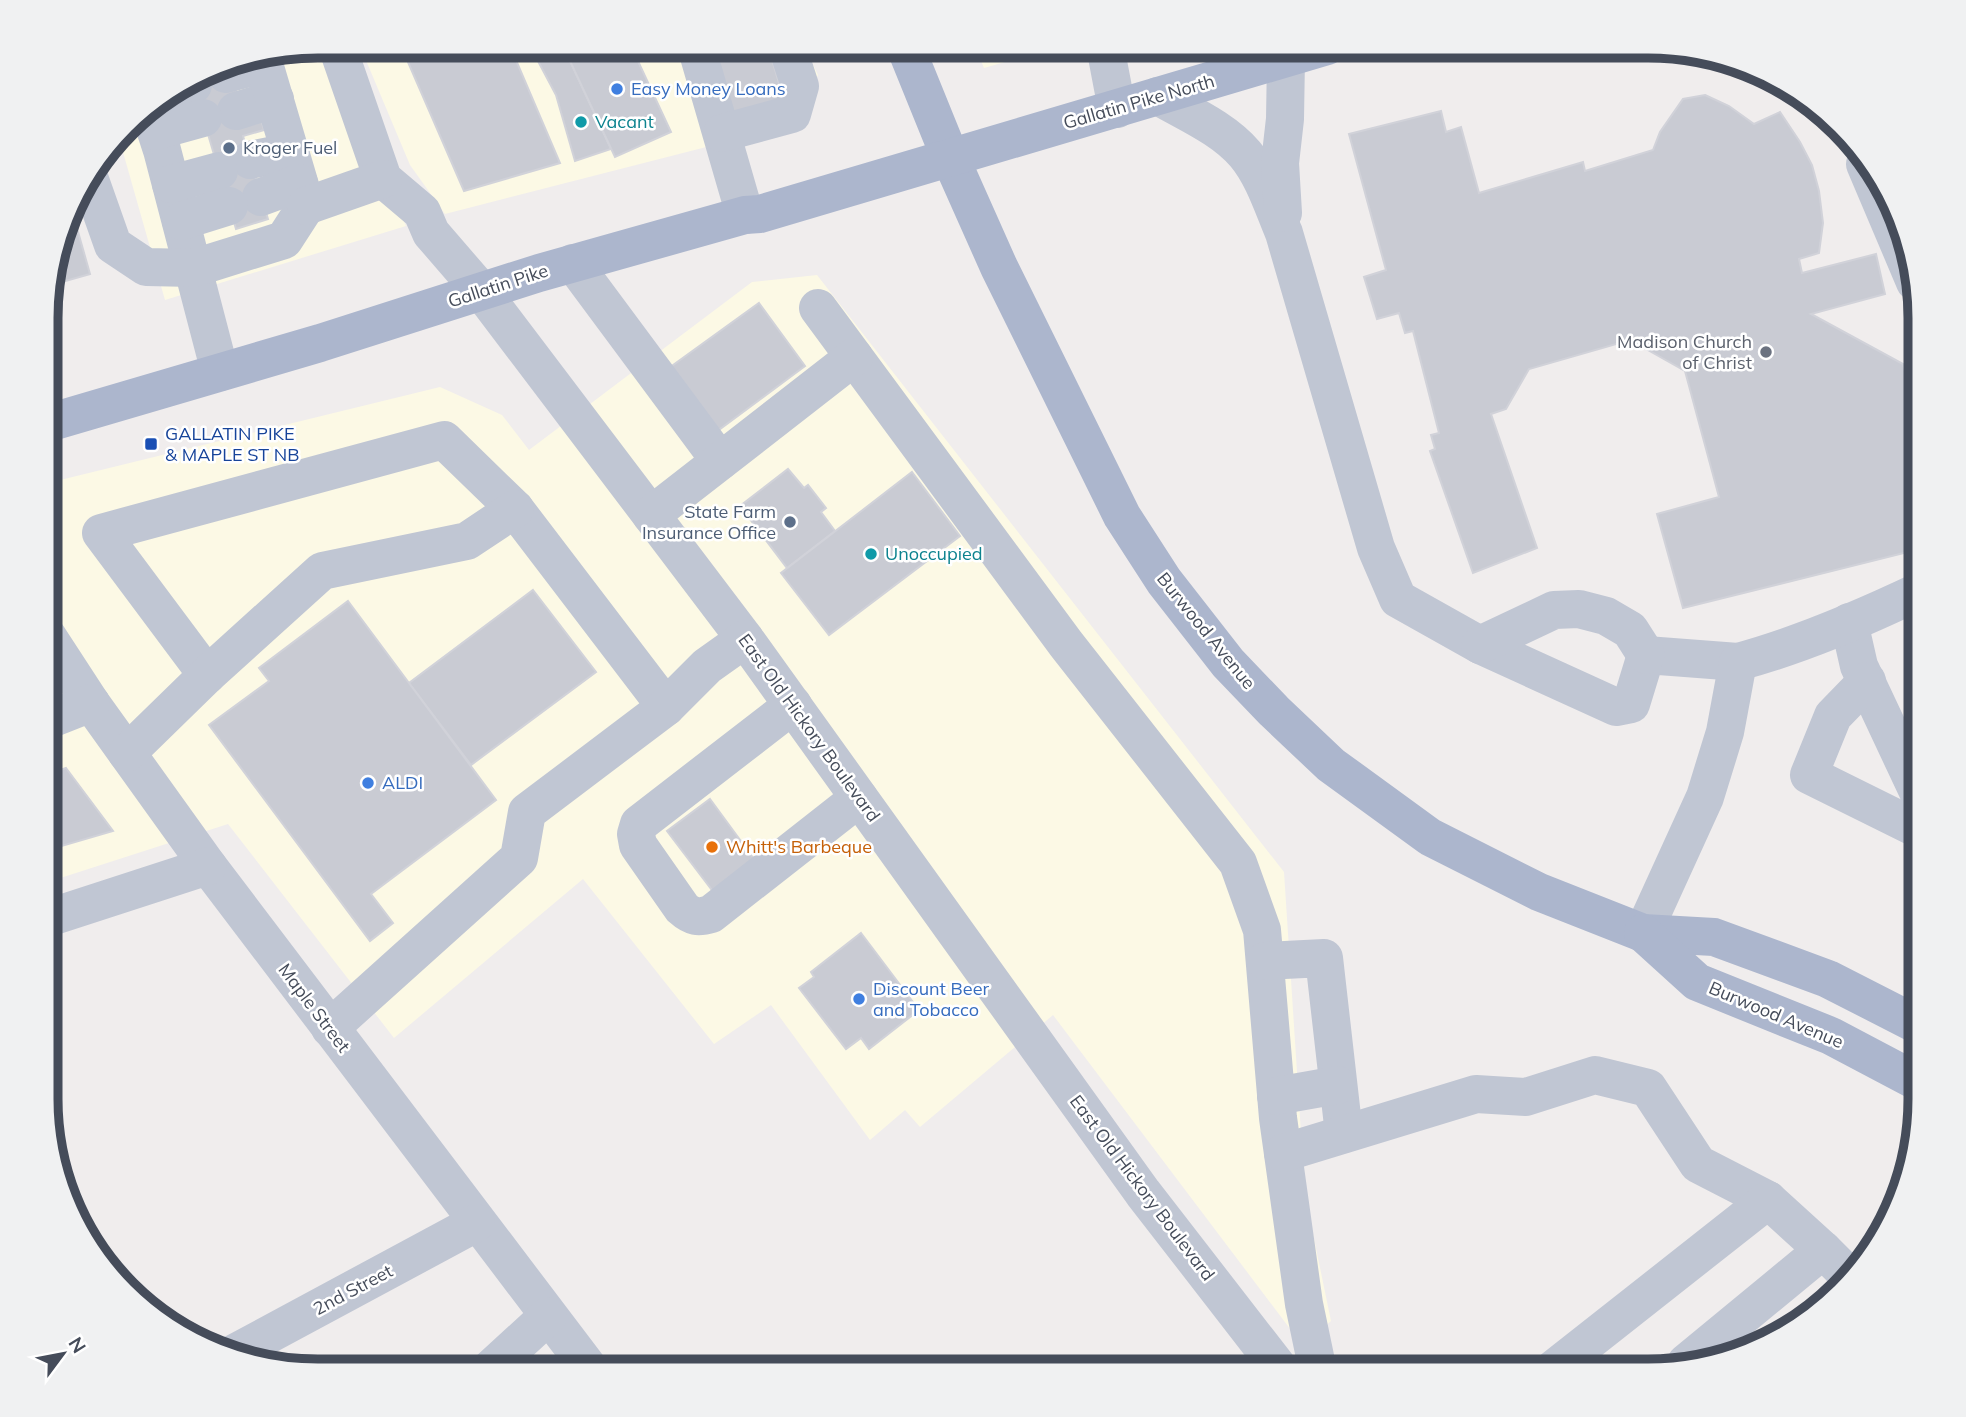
<svg xmlns="http://www.w3.org/2000/svg" width="1966" height="1417" font-family="Mulish,sans-serif">
	<style>
		.commercial { fill: #fcf9e5 }
		.building { fill: #c9cbd3; stroke: #d1d2d9; stroke-width: 2 }
		.lines { fill: none; stroke-linecap: round; stroke-linejoin: round }
		.minor { stroke: #c0c6d3; stroke-width: 38 }
		.major { stroke: #acb6cd; stroke-width: 38 }
		.shop-dot { fill: #3f7fe0; stroke: #fff; stroke-width: 2.5 }
		.culture-dot { fill: #0f9aa8; stroke: #fff; stroke-width: 2.5 }
		.service-dot { fill: #5c6f8a; stroke: #fff; stroke-width: 2.5 }
		.worship-dot { fill: #6b7280; stroke: #fff; stroke-width: 2.5 }
		.transit-dot { fill: #1a4fb4; stroke: #fff; stroke-width: 2.5 }
		.food-dot { fill: #e8710a; stroke: #fff; stroke-width: 2.5 }
		.labels { text-anchor: middle; stroke-width: 5; stroke-linejoin: round; paint-order: stroke }
		.shop-label { font-size: 18px; fill: #366cbe; stroke: #fff; text-anchor: start }
		.street-label { font-size: 18px; fill: #454c5a; stroke: #fff }
		.culture-label { font-size: 18px; fill: #0d838f; stroke: #fff; text-anchor: start }
		.service-label { font-size: 18px; fill: #4e5e75; stroke: #fff; text-anchor: start }
		.worship-label { font-size: 18px; fill: #5b616d; stroke: #fff; text-anchor: end }
		.transit-label { font-size: 18px; fill: #164399; stroke: #fff; text-anchor: start }
		.food-label { font-size: 18px; fill: #c56008; stroke: #fff; text-anchor: start }
		.rim { fill: none; stroke: #454c5a; stroke-width: 9 }
	</style>
	<rect width="100%" height="100%" fill="#f0eded"/>
	<g class="commercial">
		<polygon points="318,46 325,46 406,226 165,300 119,138 138,113 214,66"/>
		<polygon points="360,46 804,46 818,75 792,125 445,214 410,165"/>
		<polygon points="975,46 1060,46 984,68"/>
		<polygon points="817,275 1284,872 1305,1195 1331,1321 1303,1346 1053,1015 920,1127 905,1110 870,1140 771,1005 714,1044 583,879 394,1038 228,824 48,882 48,483 440,387 502,415 529,450 752,282"/>
	</g>
	<g class="building">
		<polygon points="401,46 510,46 560,163 464,191"/>
		<polygon points="530,46 563,46 611,149 575,161 556,95"/>
		<polygon points="563,46 631,46 671,132 615,157"/>
		<polygon points="712,46 768,46 784,100 732,115"/>
		<polygon points="214,66 261,119 264,130 243,136 268,219 236,229 192,80"/>
		<polygon points="1705,95 1729,106 1754,124 1780,112 1800,142 1812,165 1819,191 1823,223 1819,253 1799,259 1802,273 1876,254 1885,294 1811,314 1903,364 1920,425 1920,549 1683,608 1657,514 1719,497 1685,371 1630,340 1529,369 1506,409 1491,414 1537,548 1473,573 1430,451 1435,449 1431,435 1439,433 1413,331 1405,333 1399,313 1377,319 1364,277 1386,270 1349,134 1441,111 1446,132 1461,127 1479,193 1583,162 1585,171 1653,150 1660,132 1683,99"/>
		<polygon points="71,207 90,274 48,286 48,283"/>
		<polygon points="759,303 805,366 716,432 669,368"/>
		<polygon points="788,469 804,488 808,485 826,508 821,512 835,531 787,568 740,506"/>
		<polygon points="912,472 960,536 829,635 781,573"/>
		<polygon points="533,590 596,672 471,765 409,683"/>
		<polygon points="348,601 496,800 371,894 393,923 370,941 209,725 269,681 259,668"/>
		<polygon points="66,768 113,831 48,850 48,774"/>
		<polygon points="710,799 757,863 715,894 667,831"/>
		<polygon points="861,933 919,1010 869,1049 861,1038 846,1049 799,988 814,977 811,972"/>
	</g>
	<g class="lines">
		<g class="minor">
			<polyline points="337,46 383,179 422,212 431,233 482,292 745,639 1143,1193 1281,1371"/>
			<polyline points="696,46 745,215"/>
			<polyline points="1105,46 1117,109"/>
			<polyline points="226,74 264,64"/>
			<polyline points="178,89 193,85"/>
			<path d="M1158,96C1187,113 1223,128 1245,154C1263,175 1273,207 1284,233L1376,548L1398,599L1480,645L1616,707L1631,704L1646,655L1738,662"/>
			<polyline points="148,107 162,150 220,372"/>
			<polyline points="236,111 275,99"/>
			<polyline points="156,131 203,118"/>
			<polyline points="722,133 792,114 800,86 787,46"/>
			<polyline points="250,160 290,152"/>
			<polyline points="1865,164 1915,282"/>
			<polyline points="89,177 113,245 146,267 194,268 284,240 306,206 262,57"/>
			<polyline points="171,184 219,171"/>
			<polyline points="261,197 299,183"/>
			<polyline points="306,206 383,179"/>
			<polyline points="1283,213 1280,163 1285,119 1286,58"/>
			<polyline points="181,221 229,206"/>
			<polyline points="573,263 720,461"/>
			<polyline points="818,308 1066,644 1238,863 1262,930 1278,1118 1304,1304 1318,1371"/>
			<polyline points="651,515 854,357"/>
			<polyline points="1849,622 1859,666 1920,796"/>
			<polyline points="48,637 91,703 208,866 591,1371"/>
			<polyline points="1480,645 1554,610 1579,609 1606,616 1630,630 1646,655"/>
			<polyline points="207,675 101,533 444,440 515,509 666,707"/>
			<polyline points="1867,681 1833,716 1809,775 1920,830"/>
			<path d="M793,705L639,824L636,834L638,845L682,908C692,917 698,918 711,914L859,798"/>
			<polyline points="48,720 91,703"/>
			<polyline points="127,753 207,675 322,571 467,541 515,509"/>
			<polyline points="48,918 208,866"/>
			<path d="M1643,933L1705,797L1725,732L1738,662C1801,645 1861,619 1920,591"/>
			<polyline points="1265,961 1324,958 1344,1134"/>
			<polyline points="330,1028 519,858 527,812 666,707 707,666 745,639"/>
			<polyline points="1276,1096 1338,1085"/>
			<polyline points="1283,1153 1476,1094 1526,1097 1595,1075 1648,1088 1698,1164 1768,1200"/>
			<polyline points="1823,1250 1850,1277"/>
			<polyline points="229,1356 476,1223"/>
			<polyline points="488,1371 548,1316"/>
			<polyline points="1551,1371 1768,1200 1823,1250 1686,1363"/>
		</g>
		<g class="major">
			<polyline points="905,46 950,157 999,267 1122,516 1164,581 1228,663 1274,711 1331,765 1430,837 1539,892 1643,933 1714,937 1828,979 1920,1026"/>
			<polyline points="48,423 320,343 539,273 745,215 760,214 1327,46"/>
			<polyline points="1643,933 1697,982 1831,1036 1920,1083"/>
		</g>
	</g>
	<g class="shop-dot">
		<circle cx="617" cy="89" r="7"/>
		<circle cx="368" cy="783" r="7"/>
		<circle cx="859" cy="999" r="7"/>
	</g>
	<g class="culture-dot">
		<circle cx="581" cy="122" r="7"/>
		<circle cx="871" cy="554" r="7"/>
	</g>
	<g class="service-dot">
		<circle cx="229" cy="148" r="7"/>
		<circle cx="790" cy="522" r="7"/>
	</g>
	<circle class="worship-dot" cx="1766" cy="352" r="7"/>
	<rect class="transit-dot" x="144" y="437" width="14" height="14" rx="3.5"/>
	<circle class="food-dot" cx="712" cy="847" r="7"/>
	<g class="labels">
		<g class="shop-label">
			<text x="631" y="95">Easy Money Loans</text>
			<text x="382" y="789">ALDI</text>
			<text x="873" y="995">Discount Beer<tspan x="873" dy="21">and Tobacco</tspan></text>
		</g>
		<g class="street-label">
			<text transform="translate(1139 102) rotate(-16)" y="6">Gallatin Pike North</text>
			<text transform="translate(498 286) rotate(-18)" y="6">Gallatin Pike</text>
			<text transform="translate(1206 631) rotate(51)" y="6">Burwood Avenue</text>
			<text transform="translate(809 728) rotate(54)" y="6">East Old Hickory Boulevard</text>
			<text transform="translate(314 1008) rotate(53)" y="6">Maple Street</text>
			<text transform="translate(1776 1015) rotate(23)" y="6">Burwood Avenue</text>
			<text transform="translate(1142 1188) rotate(53)" y="6">East Old Hickory Boulevard</text>
			<text transform="translate(353 1290) rotate(-28)" y="6">2nd Street</text>
		</g>
		<g class="culture-label">
			<text x="595" y="128">Vacant</text>
			<text x="885" y="560">Unoccupied</text>
		</g>
		<g class="service-label">
			<text x="243" y="154">Kroger Fuel</text>
			<text x="776" y="518" text-anchor="end">State Farm<tspan x="776" dy="21">Insurance Office</tspan></text>
		</g>
		<g class="worship-label">
			<text x="1752" y="348">Madison Church<tspan x="1752" dy="21">of Christ</tspan></text>
		</g>
		<g class="transit-label">
			<text x="165" y="440">GALLATIN PIKE<tspan x="165" dy="21">&amp; MAPLE ST NB</tspan></text>
		</g>
		<g class="food-label">
			<text x="726" y="853">Whitt's Barbeque</text>
		</g>
	</g>
	<path d="M0 0H1966V1417H0ZM318 58H1648A260 260 0 0 1 1908 318V1099A260 260 0 0 1 1648 1359H318A260 260 0 0 1 58 1099V318A260 260 0 0 1 318 58Z" fill="#f0f1f2" fill-rule="evenodd"/>
	<path class="rim" d="M318 58H1648A260 260 0 0 1 1908 318V1099A260 260 0 0 1 1648 1359H318A260 260 0 0 1 58 1099V318A260 260 0 0 1 318 58Z"/>
	<g transform="translate(63 1354) rotate(58)" stroke="#ffffff" stroke-width="5" paint-order="stroke">
	<path d="M0-5L12 26L0 18L-12 26Z" fill="#454c5a"/>
	<text y="-10" font-size="19" font-weight="bold" text-anchor="middle" fill="#454c5a">N</text>
	</g>
</svg>
